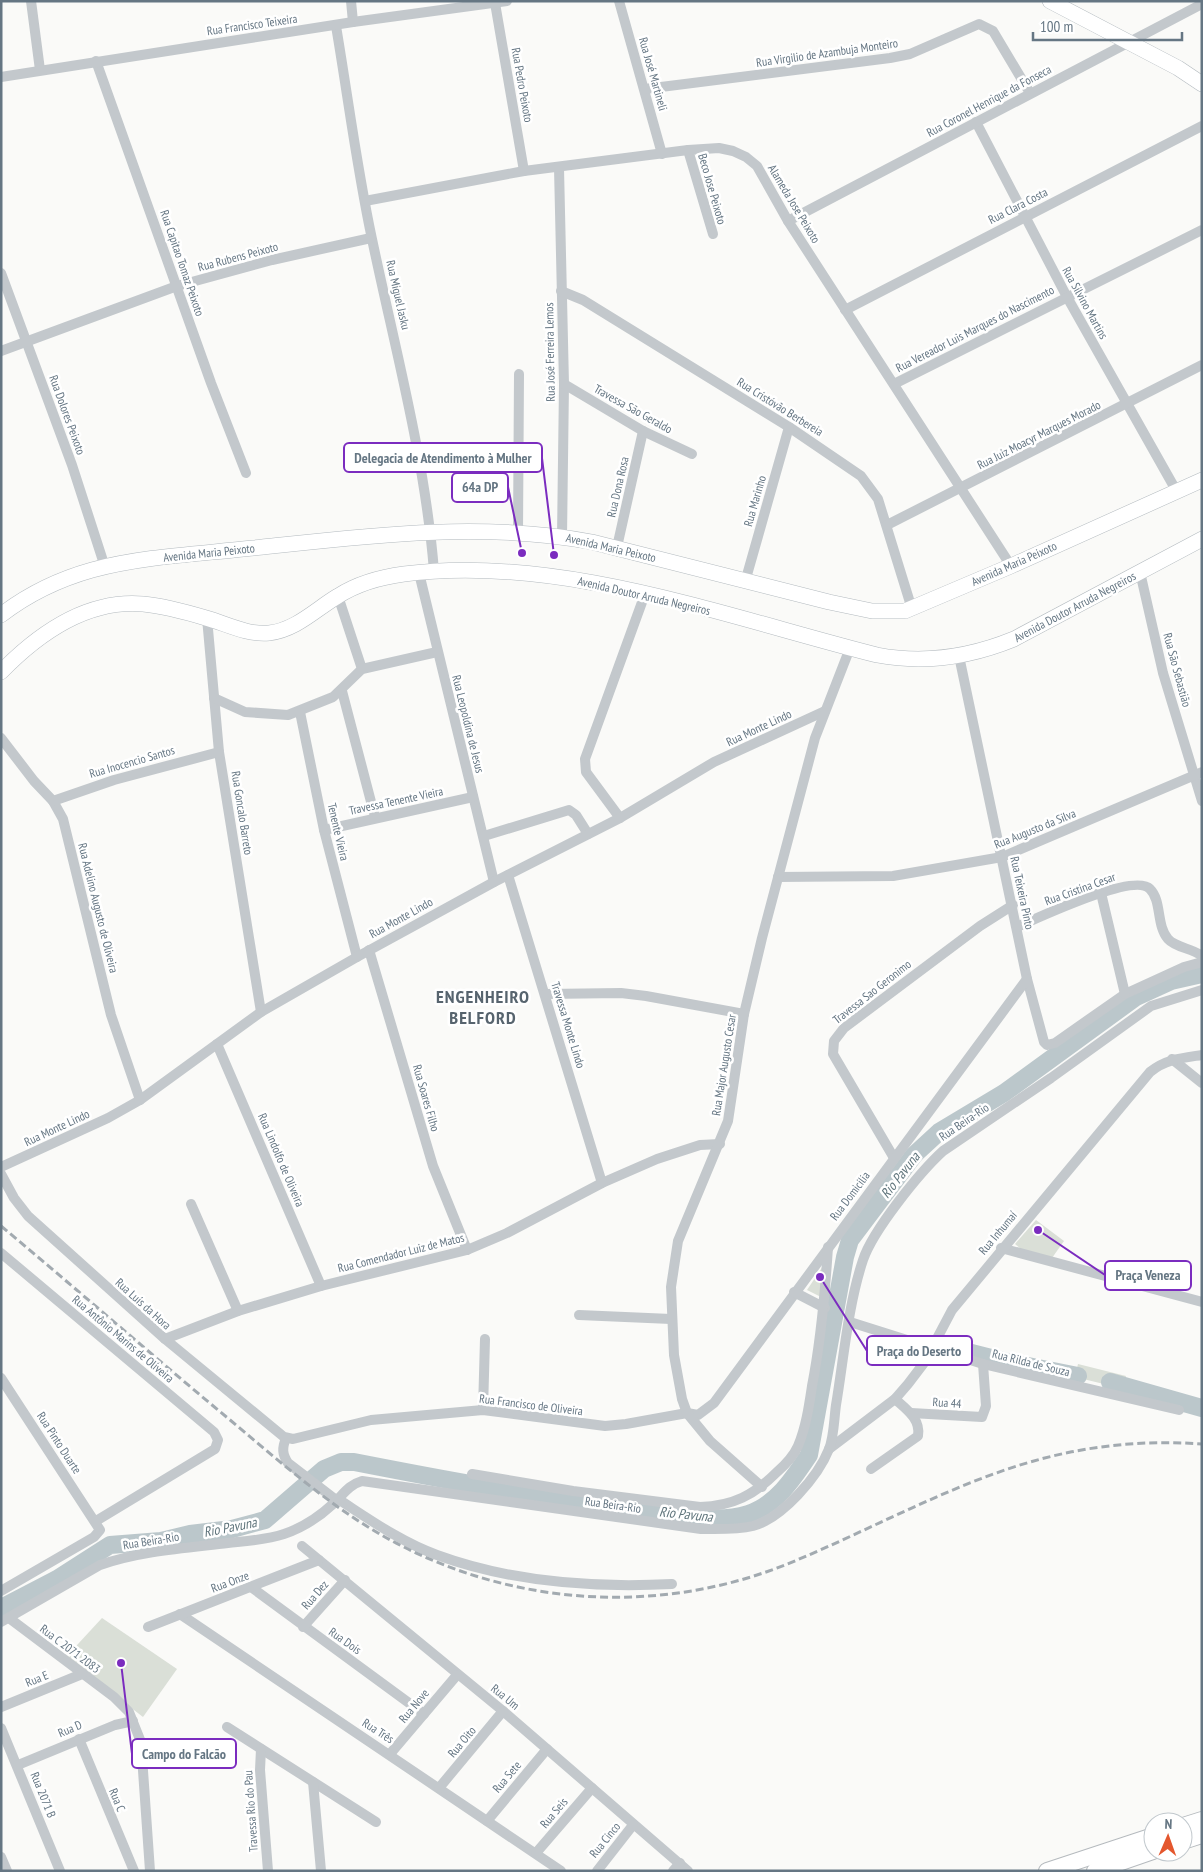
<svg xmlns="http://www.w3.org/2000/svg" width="1203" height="1872" font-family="'PT Sans Narrow',sans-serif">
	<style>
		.green { fill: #dadfd7 }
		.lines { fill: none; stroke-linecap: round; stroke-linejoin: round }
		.river { stroke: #bbc7cb; stroke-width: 18 }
		.secondary-casing { stroke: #b3babf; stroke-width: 16 }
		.primary-casing { stroke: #b5babe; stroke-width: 18 }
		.street { stroke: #c3c8cc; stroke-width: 10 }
		.secondary { stroke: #fff; stroke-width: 15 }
		.primary { stroke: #fff; stroke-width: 16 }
		.rail { stroke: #a2aab0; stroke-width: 3; stroke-dasharray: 8 4; stroke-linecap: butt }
		.labels { text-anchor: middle; stroke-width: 5; stroke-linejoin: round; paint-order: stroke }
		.street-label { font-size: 12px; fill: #657683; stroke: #fff }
		.water-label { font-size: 14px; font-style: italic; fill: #60757c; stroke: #fff }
		.district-label { font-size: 18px; font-weight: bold; letter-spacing: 1px; fill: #57646e; stroke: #fff }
		.leader { fill: none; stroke: #7b2cbf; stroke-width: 2 }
		.callout-dot { fill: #7b2cbf; stroke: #fff; stroke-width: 2 }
		.callout { fill: #fff; stroke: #7b2cbf; stroke-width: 2 }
		.callout-label { font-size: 14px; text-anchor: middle; font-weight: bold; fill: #657683 }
	</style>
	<rect width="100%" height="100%" fill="#fafaf8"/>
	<g class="green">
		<polygon points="1036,1220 1064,1241 1052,1258 1021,1249 1015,1244"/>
		<polygon points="825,1263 823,1298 807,1290"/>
		<polygon points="1078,1364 1126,1376 1124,1383 1109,1380 1108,1385 1079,1378 1080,1373 1076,1372"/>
		<polygon points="102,1618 177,1669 143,1717 66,1657"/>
	</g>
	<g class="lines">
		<g class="river">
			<polyline points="948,1347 1003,1361 1078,1376"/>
			<polyline points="1110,1382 1202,1408"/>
			<path d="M1,1608L57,1579L110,1545L161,1541L190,1534L232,1529L265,1520L324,1469L341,1462H354C451,1481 548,1499 646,1510C678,1514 716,1524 748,1514C776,1505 793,1479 809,1455L845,1257L850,1240L914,1155L939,1132L1004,1093L1136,997L1171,981L1202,974"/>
		</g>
		<g class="secondary-casing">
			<g id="secondary">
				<polyline points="1050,1 1178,68 1202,84"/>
				<path d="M1,615C27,595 60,579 92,570C144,556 200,554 253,548C365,536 480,521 592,542L829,602L872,611H905L1011,566L1202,480"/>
				<path d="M1,672C38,634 87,599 143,604C164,606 186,612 206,618C227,624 247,635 269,633C296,630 316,609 338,596C357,584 381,577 404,574C559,554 727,617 877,655C924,664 970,657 1014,639L1202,539"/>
			</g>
		</g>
		<g class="primary-casing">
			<g id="primary">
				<polyline points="1183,1826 1202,1820"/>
				<polyline points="1183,1841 1202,1835"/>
				<polyline points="1047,1871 1153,1836"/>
				<polyline points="1095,1871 1153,1851"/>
			</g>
		</g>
		<g class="street">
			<polyline points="31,1 40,70"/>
			<polyline points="351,1 353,22"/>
			<polyline points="619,1 662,154"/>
			<polyline points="495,3 524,171"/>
			<path d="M336,26C348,97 357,169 372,239C395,349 425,458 434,571"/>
			<polyline points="96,61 211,383 246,473"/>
			<polyline points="1,77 353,22 507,1"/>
			<polyline points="645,89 890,58 910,54 979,24 993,31 1030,93"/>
			<polyline points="976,122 1067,297 1177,492"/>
			<polyline points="688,150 713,234"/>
			<polyline points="559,168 564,384 562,537"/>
			<polyline points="365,201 524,171 688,150 719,148 733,151 746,157 757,166 788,221 1011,566"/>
			<polyline points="788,221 1202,4"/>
			<polyline points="1,273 72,465 105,567"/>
			<polyline points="561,291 583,300 789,427 861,476 878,499 912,609"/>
			<polyline points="845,310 1202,126"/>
			<polyline points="1,351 177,286 272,260 371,238"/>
			<polyline points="564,384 643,431 692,454"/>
			<polyline points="894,384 1202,230"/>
			<polyline points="887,525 1202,365"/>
			<polyline points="518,533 519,374"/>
			<polyline points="617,547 643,431"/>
			<polyline points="1140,572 1163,673 1202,801"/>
			<polyline points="419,573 494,882"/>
			<polyline points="745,582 789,427"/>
			<polyline points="338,596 362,669"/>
			<polyline points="207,618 219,752 261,1012"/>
			<polyline points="959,656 1027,979 1044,1042 1047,1045 1055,1043 1125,994 1184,967 1202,962"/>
			<polyline points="342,691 375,817"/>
			<polyline points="214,698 245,712 288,715 333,697 362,669 437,652"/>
			<polyline points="300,712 324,830 357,957"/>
			<polyline points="1,738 34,781 53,801 63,819 111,1015 140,1100"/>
			<polyline points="53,801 114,780 219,752"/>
			<polyline points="620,818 586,772 585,759 645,594"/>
			<polyline points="324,830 473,797"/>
			<polyline points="484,836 569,810 576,815 588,834"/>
			<polyline points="508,875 602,1183"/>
			<polyline points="778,877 893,876 1002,857 1202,772"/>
			<polyline points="1101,893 1125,994"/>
			<path d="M1017,927C1038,918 1134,872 1150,889C1162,901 1156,925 1168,939C1176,948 1192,948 1202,956"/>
			<polyline points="369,950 433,1166 467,1250"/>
			<polyline points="546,994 621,993 646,996 744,1014"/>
			<polyline points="217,1044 321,1286"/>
			<polyline points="1172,1059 1202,1083"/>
			<polyline points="894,1158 833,1054 834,1041 844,1028 980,926 1013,905"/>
			<polyline points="1,1167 108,1118 140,1100 261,1012 357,957 494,882 620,818 714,762 825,711"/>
			<polyline points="1,1174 14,1198 28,1216 165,1339 284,1437 293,1439 371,1420 483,1410 605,1426 626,1424 687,1413 698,1415 714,1403 1027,979"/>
			<polyline points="191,1204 238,1311"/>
			<polyline points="1001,1248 1202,1302"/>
			<polyline points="1,1253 214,1432 218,1440 215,1449 96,1521"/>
			<polyline points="794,1292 825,1308"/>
			<polyline points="579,1315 671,1319"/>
			<polyline points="850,1322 983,1364 1179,1410"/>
			<polyline points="165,1339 238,1311 321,1286 467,1250 507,1233 602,1183 657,1159 700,1145 720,1144"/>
			<polyline points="1,1378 100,1530 94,1537 1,1591"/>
			<polyline points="483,1410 485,1339"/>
			<polyline points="911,1413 982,1417 986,1406 983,1364"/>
			<path d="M286,1438C282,1448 282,1454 288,1463L336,1500"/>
			<path d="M829,1449L895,1399L908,1384L924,1363L952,1310L1150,1072C1166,1059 1182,1058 1202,1055"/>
			<path d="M871,1469L918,1436C921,1419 906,1409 895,1399"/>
			<path d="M472,1474L573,1491L700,1507C733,1506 754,1495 777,1472C785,1465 794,1455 798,1446C806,1427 809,1406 812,1386C821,1340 825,1294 828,1247"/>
			<polyline points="762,1487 710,1441 687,1413 682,1399 674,1355 671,1287 678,1241 728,1121 744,1014 762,938 815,738 850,648"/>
			<path d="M338,1499C369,1519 401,1542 437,1555C511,1582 594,1588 672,1584"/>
			<polyline points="302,1546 503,1711 688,1871"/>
			<polyline points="251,1587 424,1714"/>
			<polyline points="180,1614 561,1871"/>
			<polyline points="9,1618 114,1697 129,1712 141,1742 150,1871"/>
			<path d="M1,1622L100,1565C140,1551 186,1548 228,1543C247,1541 266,1540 284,1534C302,1528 319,1517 333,1504C343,1495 348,1485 362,1481L701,1529C718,1529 736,1530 753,1526C782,1518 818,1477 829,1449C834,1437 834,1419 836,1405C844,1357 848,1305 863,1260C873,1230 920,1172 943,1151L1051,1078L1151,1006L1202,990"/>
			<polyline points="148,1627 319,1560"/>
			<polyline points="303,1627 345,1580"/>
			<polyline points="1,1707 82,1674"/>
			<polyline points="227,1727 376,1822"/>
			<polyline points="1,1728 60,1871"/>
			<polyline points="79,1739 134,1871"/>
			<polyline points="261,1749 260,1770 268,1871"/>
			<polyline points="390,1754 457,1675"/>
			<polyline points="18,1765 115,1725 133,1721"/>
			<polyline points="313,1782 321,1871"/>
			<polyline points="439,1788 503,1711"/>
			<polyline points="487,1821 547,1749"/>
			<polyline points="536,1853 592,1788"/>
			<polyline points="1,1857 7,1871"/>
			<polyline points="597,1871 633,1825"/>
			<polyline points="673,1871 680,1863"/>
		</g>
		<use href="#secondary" class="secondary"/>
		<use href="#primary" class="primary"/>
		<path class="rail" d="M1,1226C74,1287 145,1349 218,1410C268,1451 318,1497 373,1530C501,1607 660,1619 797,1560C876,1527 958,1481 1041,1459C1093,1445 1147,1440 1202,1444"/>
	</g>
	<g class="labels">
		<g class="street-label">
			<text transform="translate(252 25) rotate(-8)" y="4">Rua Francisco Teixeira</text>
			<text transform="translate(827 53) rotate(-8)" y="4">Rua Virgilio de Azambuja Monteiro</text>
			<text transform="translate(653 74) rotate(74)" y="4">Rua José Martineli</text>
			<text transform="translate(522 85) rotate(80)" y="4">Rua Pedro Peixoto</text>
			<text transform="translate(989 101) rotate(-28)" y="4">Rua Coronel Henrique da Fonseca</text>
			<text transform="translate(712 189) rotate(74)" y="4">Beco Jose Peixoto</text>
			<text transform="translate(794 204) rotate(59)" y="4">Alameda Jose Peixoto</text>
			<text transform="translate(1018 206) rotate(-27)" y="4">Rua Clara Costa</text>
			<text transform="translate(238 257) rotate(-15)" y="4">Rua Rubens Peixoto</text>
			<text transform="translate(182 263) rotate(71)" y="4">Rua Capitao Tomaz Peixoto</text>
			<text transform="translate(398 295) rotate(77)" y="4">Rua Miguel Jasku</text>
			<text transform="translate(1085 303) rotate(61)" y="4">Rua Silvino Martins</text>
			<text transform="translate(975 329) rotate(-27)" y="4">Rua Vereador Luis Marques do Nascimento</text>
			<text transform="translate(550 352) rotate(-91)" y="4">Rua José Ferreira Lemos</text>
			<text transform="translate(780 407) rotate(32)" y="4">Rua Cristóvão Berbereia</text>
			<text transform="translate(633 409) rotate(29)" y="4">Travessa São Geraldo</text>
			<text transform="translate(67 415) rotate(70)" y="4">Rua Dolores Peixoto</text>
			<text transform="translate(1039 435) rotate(-27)" y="4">Rua Juiz Moacyr Marques Morado</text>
			<text transform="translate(618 487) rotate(-77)" y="4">Rua Dona Rosa</text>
			<text transform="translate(755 501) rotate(-74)" y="4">Rua Marinho</text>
			<text transform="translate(611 548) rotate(13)" y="4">Avenida Maria Peixoto</text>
			<text transform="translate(209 553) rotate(-6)" y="4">Avenida Maria Peixoto</text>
			<text transform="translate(1014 564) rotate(-24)" y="4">Avenida Maria Peixoto</text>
			<text transform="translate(644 596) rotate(13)" y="4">Avenida Doutor Arruda Negreiros</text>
			<text transform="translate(1075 607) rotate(-28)" y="4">Avenida Doutor Arruda Negreiros</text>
			<text transform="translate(1177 670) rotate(75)" y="4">Rua São Sebastião</text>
			<text transform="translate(468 724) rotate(76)" y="4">Rua Leopoldina de Jesus</text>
			<text transform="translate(759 728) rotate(-25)" y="4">Rua Monte Lindo</text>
			<text transform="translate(132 762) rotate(-16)" y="4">Rua Inocencio Santos</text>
			<text transform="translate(396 801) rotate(-12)" y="4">Travessa Tenente Vieira</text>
			<text transform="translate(242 813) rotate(81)" y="4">Rua Goncalo Barreto</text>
			<text transform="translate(1035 829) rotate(-22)" y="4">Rua Augusto da Silva</text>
			<text transform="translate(338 832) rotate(77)" y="4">Tenente Vieira</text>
			<text transform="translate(1080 889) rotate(-20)" y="4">Rua Cristina Cesar</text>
			<text transform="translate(1022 893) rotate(78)" y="4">Rua Teixeira Pinto</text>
			<text transform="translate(98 908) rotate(76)" y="4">Rua Adelino Augusto de Oliveira</text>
			<text transform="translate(401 918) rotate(-29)" y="4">Rua Monte Lindo</text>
			<text transform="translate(872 992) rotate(-38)" y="4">Travessa Sao Geronimo</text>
			<text transform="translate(568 1025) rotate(73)" y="4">Travessa Monte Lindo</text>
			<text transform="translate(724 1065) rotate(-81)" y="4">Rua Major Augusto Cesar</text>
			<text transform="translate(426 1098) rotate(74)" y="4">Rua Soares Filho</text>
			<text transform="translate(964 1122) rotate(-34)" y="4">Rua Beira-Rio</text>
			<text transform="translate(57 1128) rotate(-25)" y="4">Rua Monte Lindo</text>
			<text transform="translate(281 1160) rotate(67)" y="4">Rua Lindolfo de Oliveira</text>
			<text transform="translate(850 1196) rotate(-53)" y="4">Rua Domicilia</text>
			<text transform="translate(998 1233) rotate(-50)" y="4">Rua Inhumaí</text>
			<text transform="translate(401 1253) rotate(-14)" y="4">Rua Comendador Luiz de Matos</text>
			<text transform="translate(143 1304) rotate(42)" y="4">Rua Luís da Hora</text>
			<text transform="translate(123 1339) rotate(40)" y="4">Rua Antônio Marins de Oliveira</text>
			<text transform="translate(1031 1363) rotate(14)" y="4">Rua Rilda de Souza</text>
			<text transform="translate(947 1403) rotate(4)" y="4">Rua 44</text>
			<text transform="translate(531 1405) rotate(7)" y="4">Rua Francisco de Oliveira</text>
			<text transform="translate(59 1443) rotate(57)" y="4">Rua Pinto Duarte</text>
			<text transform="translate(613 1505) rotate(8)" y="4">Rua Beira-Rio</text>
			<text transform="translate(151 1541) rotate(-9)" y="4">Rua Beira-Rio</text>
			<text transform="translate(230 1582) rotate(-21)" y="4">Rua Onze</text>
			<text transform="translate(315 1595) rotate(-49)" y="4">Rua Dez</text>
			<text transform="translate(345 1641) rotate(35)" y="4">Rua Dois</text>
			<text transform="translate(70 1649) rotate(37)" y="4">Rua C 2071 2083</text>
			<text transform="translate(37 1679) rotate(-22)" y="4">Rua E</text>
			<text transform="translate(505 1697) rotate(39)" y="4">Rua Um</text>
			<text transform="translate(414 1706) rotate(-50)" y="4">Rua Nove</text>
			<text transform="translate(70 1729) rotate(-23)" y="4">Rua D</text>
			<text transform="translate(378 1731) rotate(33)" y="4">Rua Três</text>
			<text transform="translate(462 1742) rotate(-50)" y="4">Rua Oito</text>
			<text transform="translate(507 1777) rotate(-50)" y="4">Rua Sete</text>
			<text transform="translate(43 1795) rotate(68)" y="4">Rua 2071 B</text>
			<text transform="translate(117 1800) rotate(68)" y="4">Rua C</text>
			<text transform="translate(251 1811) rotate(-94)" y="4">Travessa Rio do Pau</text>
			<text transform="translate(554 1813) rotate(-50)" y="4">Rua Seis</text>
			<text transform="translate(605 1840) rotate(-51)" y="4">Rua Cinco</text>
		</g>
		<g class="water-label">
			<text transform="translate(900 1175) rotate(-52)" y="5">Rio Pavuna</text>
			<text transform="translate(686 1514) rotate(6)" y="5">Rio Pavuna</text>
			<text transform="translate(230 1527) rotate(-11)" y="5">Rio Pavuna</text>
		</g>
		<g class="district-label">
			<text x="483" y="1003">ENGENHEIRO<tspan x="483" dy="21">BELFORD</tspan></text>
		</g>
	</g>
	<path class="leader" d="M554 555L542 458M522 553L508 487M1038 1230L1105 1275M820 1277L867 1351M121 1663L132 1754"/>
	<g class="callout-dot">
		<circle cx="554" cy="555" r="5"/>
		<circle cx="522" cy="553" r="5"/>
		<circle cx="1038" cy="1230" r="5"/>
		<circle cx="820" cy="1277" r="5"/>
		<circle cx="121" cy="1663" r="5"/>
	</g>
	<g class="callout">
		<rect x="344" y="443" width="198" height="29" rx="5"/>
		<rect x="452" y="473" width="56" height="29" rx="5"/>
		<rect x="1105" y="1261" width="86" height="29" rx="5"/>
		<rect x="867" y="1336" width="105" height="29" rx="5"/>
		<rect x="132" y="1739" width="104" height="29" rx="5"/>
	</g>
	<g class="callout-label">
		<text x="443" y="463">Delegacia de Atendimento à Mulher</text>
		<text x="480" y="492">64a DP</text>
		<text x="1148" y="1280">Praça Veneza</text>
		<text x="919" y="1356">Praça do Deserto</text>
		<text x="184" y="1759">Campo do Falcão</text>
	</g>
	<rect width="1203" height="1872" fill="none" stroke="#657683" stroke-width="5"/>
	<g transform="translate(1168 1837) rotate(2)"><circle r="24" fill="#ffffff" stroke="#c1c8cd"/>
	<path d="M0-4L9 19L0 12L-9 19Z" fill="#e4572e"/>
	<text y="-8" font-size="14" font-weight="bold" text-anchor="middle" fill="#657683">N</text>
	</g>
	<path d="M1033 32v8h149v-8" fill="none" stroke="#657683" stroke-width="2.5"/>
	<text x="1040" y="32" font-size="15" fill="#657683" stroke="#ffffff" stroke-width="4" paint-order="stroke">100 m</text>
</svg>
